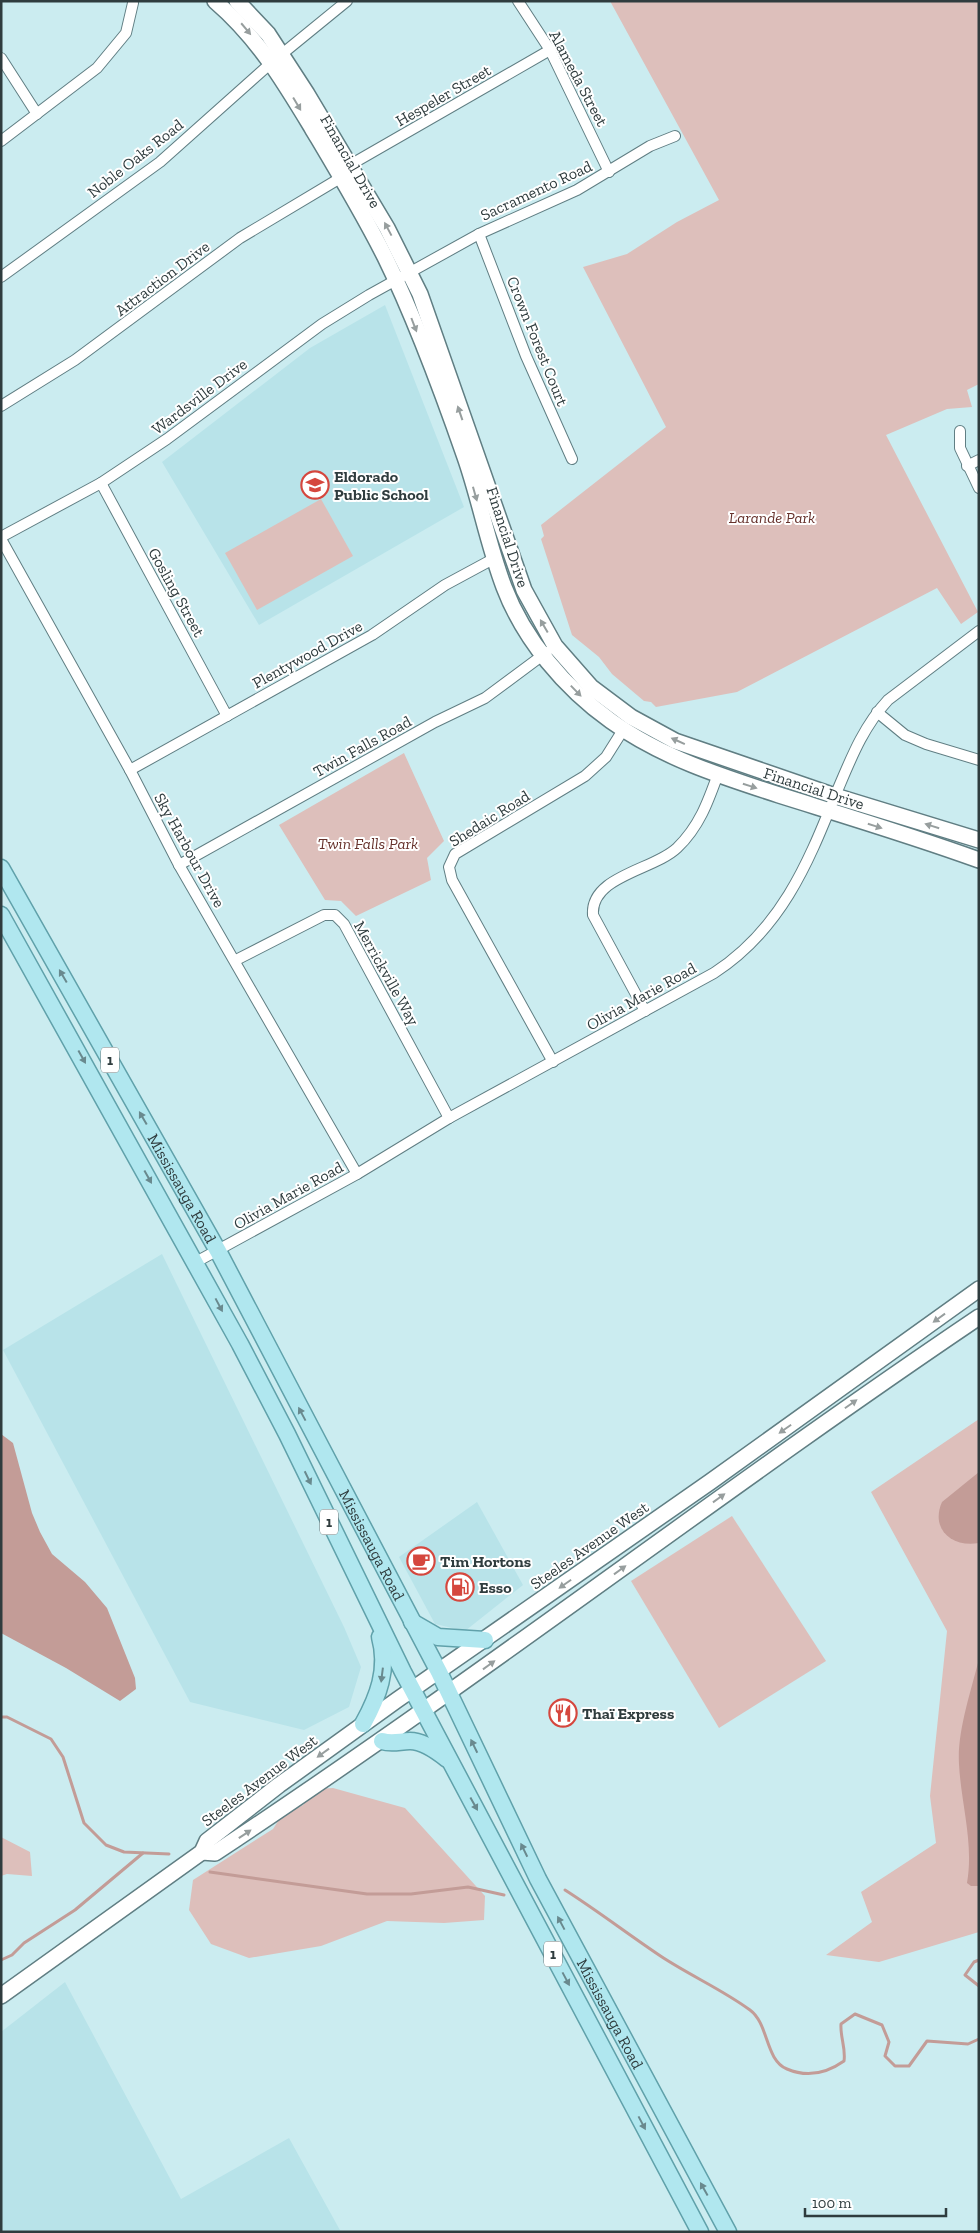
<svg xmlns="http://www.w3.org/2000/svg" width="980" height="2233" font-family="'Zilla Slab',serif">
	<style>
		.built { fill: #b8e3e9 }
		.green { fill: #ddbfbb }
		.water { fill: #c39c97 }
		.lines { fill: none; stroke-linecap: round; stroke-linejoin: round }
		.stream { stroke: #c39c97; stroke-width: 3 }
		.street-casing { stroke: #607e83; stroke-width: 12 }
		.secondary-casing { stroke: #607e83; stroke-width: 18 }
		.primary-casing { stroke: #60a1aa; stroke-width: 19 }
		.street { stroke: #fff; stroke-width: 10 }
		.secondary { stroke: #fff; stroke-width: 15 }
		.primary { stroke: #b0e7ef; stroke-width: 16 }
		.oneway { fill: #979e9e }
		.oneway2 { fill: #69898e }
		.labels { text-anchor: middle; stroke-width: 4; stroke-linejoin: round; paint-order: stroke }
		.shield { fill: #fff; stroke: #6d7678; stroke-width: 1 }
		.shield-label { font-size: 15px; font-weight: bold; fill: #2f3c3e }
		.street-label { font-size: 16px; fill: #2f3c3e; stroke: #fff }
		.poi-label { font-size: 16px; font-weight: bold; fill: #2f3c3e; stroke: #fff; text-anchor: start }
		.park-label { font-size: 16px; font-style: italic; fill: #66312b; stroke: #fff }
	</style>
	<rect width="100%" height="100%" fill="#cbecf0"/>
	<g class="built">
		<polygon points="385,305 464,507 259,625 162,462 310,348"/>
		<polygon points="162,1254 344,1627 361,1667 349,1707 304,1730 190,1702 3,1350"/>
		<polygon points="477,1502 523,1585 465,1631 435,1624 399,1557"/>
		<polygon points="65,1982 181,2199 289,2138 341,2232 1,2232 1,2032"/>
	</g>
	<g class="green">
		<polygon points="610,1 979,1 979,384 967,390 972,407 947,409 886,435 978,612 961,624 937,588 737,692 656,707 651,702 644,701 612,674 599,657 572,635 541,539 544,536 541,525 666,427 583,267 627,254 677,222 719,200"/>
		<polygon points="321,499 353,556 257,610 225,553"/>
		<polygon points="404,753 444,841 427,858 431,880 356,916 341,901 325,900 279,825"/>
		<polygon points="979,1419 979,1932 879,1962 826,1955 872,1922 861,1892 936,1843 930,1796 947,1631 871,1492"/>
		<polygon points="732,1516 826,1661 719,1728 631,1581"/>
		<polygon points="333,1788 405,1808 485,1896 484,1920 444,1923 387,1921 321,1946 249,1958 211,1944 189,1910 193,1880 273,1829 282,1815 303,1805 315,1789"/>
		<polygon points="1,1837 30,1852 32,1876 7,1874 1,1876"/>
	</g>
	<g class="water">
		<polygon points="1,1434 13,1443 32,1513 40,1532 52,1554 85,1582 107,1608 135,1678 136,1689 120,1701 66,1668 1,1633"/>
		<path d="M979,1472V1543C952,1548 930,1529 942,1502Z"/>
		<path d="M979,1659V1886H971L967,1883C974,1843 961,1804 959,1764C957,1732 971,1691 979,1659Z"/>
	</g>
	<g class="lines">
		<g class="stream">
			<polyline points="1,1717 7,1717 51,1739 63,1757 84,1823 106,1845 124,1852 169,1854"/>
			<polyline points="210,1872 367,1894 411,1894 468,1887 504,1895"/>
			<path d="M565,1890C598,1911 629,1935 662,1957C691,1976 723,1990 750,2010C769,2024 765,2060 787,2069C808,2078 827,2073 844,2061C846,2048 840,2037 841,2024L855,2014L882,2025L889,2042L885,2056L895,2066H909L927,2041L968,2044L979,2039"/>
			<polyline points="1,1960 12,1955 24,1943 75,1910 143,1853"/>
			<polyline points="979,1960 974,1962 965,1975 979,1986"/>
		</g>
		<g class="street-casing">
			<g id="street">
				<polyline points="518,1 550,50 609,172"/>
				<polyline points="1,58 37,114"/>
				<polyline points="1,141 97,68 126,33 133,3"/>
				<polyline points="350,165 550,50"/>
				<polyline points="479,234 526,356 572,459"/>
				<polyline points="1,277 160,162 271,63 347,1"/>
				<polyline points="1,406 75,360 240,238 342,177"/>
				<polyline points="960,431 960,448 979,488"/>
				<polyline points="967,466 979,460"/>
				<polyline points="101,483 227,716"/>
				<polyline points="1,537 101,483 167,439 322,324 369,295 479,234 577,190 650,146 675,136"/>
				<polyline points="1,539 130,770 179,865 357,1174"/>
				<polyline points="877,712 905,735 926,744 979,760"/>
				<polyline points="130,770 372,635 445,585 495,558"/>
				<polyline points="179,865 435,722 485,698 547,652"/>
				<polyline points="236,960 324,915 335,915 344,924 449,1118"/>
				<path d="M645,1011L593,915C590,876 654,870 677,848C699,827 708,802 718,774"/>
				<polyline points="553,1062 452,880 449,867 455,854 585,776 606,757 623,730"/>
				<path d="M196,1262L357,1174L449,1118L714,973C780,930 807,866 835,796C850,761 862,728 888,700L979,631"/>
			</g>
		</g>
		<g class="secondary-casing">
			<g id="secondary">
				<path d="M215,1C258,38 283,80 312,128C337,170 363,213 385,257C416,320 442,391 465,457C480,500 488,545 504,587C524,640 565,688 611,721C661,757 720,776 779,795C846,816 913,836 979,860"/>
				<polyline points="237,1 268,34 307,94 387,228 420,294 524,590 555,646 591,687 631,717 675,741 835,796 979,840"/>
				<path d="M202,1852L215,1853C475,1681 721,1491 979,1317"/>
				<polyline points="1,1996 202,1852 207,1841 279,1785 397,1700 710,1482 979,1289"/>
			</g>
		</g>
		<g class="primary-casing">
			<g id="primary">
				<path id="s1" d="M1,868L218,1251L439,1672L538,1879L728,2232"/>
				<polyline points="1,915 240,1344 287,1434 403,1672 700,2232"/>
				<polyline points="412,1622 438,1637 485,1640"/>
				<path d="M363,1724C378,1697 389,1669 380,1637"/>
				<path d="M382,1741C392,1744 400,1741 410,1741C423,1741 437,1751 447,1759"/>
			</g>
		</g>
		<use href="#street" class="street"/>
		<use href="#secondary" class="secondary"/>
		<use href="#primary" class="primary"/>
	</g>
	<defs><path id="oneway-solid" d="M-6-.8H1V-3.2L6.5 0L1 3.2V.8H-6Z" transform="scale(1.25)"/></defs>
	<g class="oneway">
		<use href="#oneway-solid" transform="translate(246 29) rotate(50)"/>
		<use href="#oneway-solid" transform="translate(297 104) rotate(59)"/>
		<use href="#oneway-solid" transform="translate(388 229) rotate(-118)"/>
		<use href="#oneway-solid" transform="translate(414 325) rotate(69)"/>
		<use href="#oneway-solid" transform="translate(460 413) rotate(-109)"/>
		<use href="#oneway-solid" transform="translate(475 494) rotate(74)"/>
		<use href="#oneway-solid" transform="translate(544 626) rotate(-120)"/>
		<use href="#oneway-solid" transform="translate(576 691) rotate(46)"/>
		<use href="#oneway-solid" transform="translate(678 741) rotate(-156)"/>
		<use href="#oneway-solid" transform="translate(750 786) rotate(18)"/>
		<use href="#oneway-solid" transform="translate(875 826) rotate(17)"/>
		<use href="#oneway-solid" transform="translate(932 826) rotate(-163)"/>
		<use href="#oneway-solid" transform="translate(939 1318) rotate(144)"/>
		<use href="#oneway-solid" transform="translate(851 1404) rotate(-35)"/>
		<use href="#oneway-solid" transform="translate(785 1429) rotate(145)"/>
		<use href="#oneway-solid" transform="translate(719 1498) rotate(-36)"/>
		<use href="#oneway-solid" transform="translate(620 1570) rotate(-36)"/>
		<use href="#oneway-solid" transform="translate(565 1584) rotate(145)"/>
		<use href="#oneway-solid" transform="translate(489 1665) rotate(-36)"/>
		<use href="#oneway-solid" transform="translate(323 1753) rotate(144)"/>
		<use href="#oneway-solid" transform="translate(245 1834) rotate(-34)"/>
	</g>
	<g class="oneway2">
		<use href="#oneway-solid" transform="translate(63 976) rotate(-120)"/>
		<use href="#oneway-solid" transform="translate(82 1057) rotate(61)"/>
		<use href="#oneway-solid" transform="translate(143 1118) rotate(-120)"/>
		<use href="#oneway-solid" transform="translate(148 1177) rotate(61)"/>
		<use href="#oneway-solid" transform="translate(219 1305) rotate(62)"/>
		<use href="#oneway-solid" transform="translate(302 1414) rotate(-118)"/>
		<use href="#oneway-solid" transform="translate(308 1478) rotate(64)"/>
		<use href="#oneway-solid" transform="translate(382 1675) rotate(97)"/>
		<use href="#oneway-solid" transform="translate(474 1746) rotate(-116)"/>
		<use href="#oneway-solid" transform="translate(474 1804) rotate(61)"/>
		<use href="#oneway-solid" transform="translate(524 1850) rotate(-116)"/>
		<use href="#oneway-solid" transform="translate(561 1923) rotate(-118)"/>
		<use href="#oneway-solid" transform="translate(566 1979) rotate(62)"/>
		<use href="#oneway-solid" transform="translate(642 2123) rotate(62)"/>
		<use href="#oneway-solid" transform="translate(704 2189) rotate(-119)"/>
	</g>
	<defs>
		<g id="school-ring" transform="scale(1.4375)"><circle r="9.5" fill="#fff" stroke="#d5473e" stroke-width="1.5"/><path d="M0-5L7-2L0 1L-7-2ZM-4 1L0 2.5L4 1V4Q0 6-4 4Z" fill="#d5473e"/></g>
		<g id="cafe-ring" transform="scale(1.4375)"><circle r="9.5" fill="#fff" stroke="#d5473e" stroke-width="1.5"/><path d="M-5.5-4.5H6V0H3Q3 3.5 0 3.5H-2.5Q-5.5 3.5-5.5 0ZM3-3.2v2h1.7v-2ZM-6 4.5H4V6H-6Z" fill="#d5473e"/></g>
		<g id="fuel-ring" transform="scale(1.4375)"><circle r="9.5" fill="#fff" stroke="#d5473e" stroke-width="1.5"/><path d="M-5.5-6h7V0h2V4h1.3V-2.5L3-4.5l.8-.8L6-3V5H2.5V1h-1V6h-7ZM-4.2-4.7v3.2H.2V-4.7Z" fill="#d5473e"/></g>
		<g id="restaurant-ring" transform="scale(1.4375)"><circle r="9.5" fill="#fff" stroke="#d5473e" stroke-width="1.5"/><path d="M-5-6h1v4h1v-4h1v4h1v-4h1v5L-1.5 .5V6h-2V.5L-5-1ZM5-6V6H3V1.5H1.5Q1.5-4 5-6Z" fill="#d5473e"/></g>
	</defs>
	<g fill-rule="evenodd">
		<use href="#school-ring" x="315" y="485"/>
		<use href="#cafe-ring" x="421" y="1561"/>
		<use href="#fuel-ring" x="460" y="1587"/>
		<use href="#restaurant-ring" x="563" y="1713"/>
	</g>
	<g class="labels">
		<g class="shield">
			<rect x="101" y="1047.5" width="18" height="25" rx="4"/>
			<rect x="320" y="1509.5" width="18" height="25" rx="4"/>
			<rect x="544" y="1941.5" width="18" height="25" rx="4"/>
		</g>
		<g class="shield-label">
			<text x="110" y="1065">1</text>
			<text x="329" y="1527">1</text>
			<text x="553" y="1959">1</text>
		</g>
		<g class="street-label">
			<text transform="translate(579 78) rotate(62)" y="6">Alameda Street</text>
			<text transform="translate(443 95) rotate(-30)" y="6">Hespeler Street</text>
			<text transform="translate(135 158) rotate(-38)" y="6">Noble Oaks Road</text>
			<text transform="translate(351 161) rotate(60)" y="6">Financial Drive</text>
			<text transform="translate(536 190) rotate(-25)" y="6">Sacramento Road</text>
			<text transform="translate(162 278) rotate(-37)" y="6">Attraction Drive</text>
			<text transform="translate(538 341) rotate(68)" y="6">Crown Forest Court</text>
			<text transform="translate(199 396) rotate(-37)" y="6">Wardsville Drive</text>
			<text transform="translate(508 537) rotate(72)" y="6">Financial Drive</text>
			<text transform="translate(177 592) rotate(61)" y="6">Gosling Street</text>
			<text transform="translate(307 654) rotate(-29)" y="6">Plentywood Drive</text>
			<text transform="translate(362 746) rotate(-29)" y="6">Twin Falls Road</text>
			<text transform="translate(814 788) rotate(18)" y="6">Financial Drive</text>
			<text transform="translate(489 818) rotate(-32)" y="6">Shedaic Road</text>
			<text transform="translate(190 850) rotate(61)" y="6">Sky Harbour Drive</text>
			<text transform="translate(387 973) rotate(61)" y="6">Merrickville Way</text>
			<text transform="translate(641 996) rotate(-29)" y="6">Olivia Marie Road</text>
			<text dy="6" stroke="none"><textPath href="#s1" startOffset="368">Mississauga Road</textPath></text>
			<text transform="translate(288 1195) rotate(-29)" y="6">Olivia Marie Road</text>
			<text transform="translate(589 1545) rotate(-35)" y="6">Steeles Avenue West</text>
			<text dy="6" stroke="none"><textPath href="#s1" startOffset="772">Mississauga Road</textPath></text>
			<text transform="translate(259 1780) rotate(-37)" y="6">Steeles Avenue West</text>
			<text dy="6" stroke="none"><textPath href="#s1" startOffset="1298">Mississauga Road</textPath></text>
		</g>
		<g class="poi-label">
			<text x="334" y="482">Eldorado<tspan x="334" dy="18">Public School</tspan></text>
			<text x="440" y="1567">Tim Hortons</text>
			<text x="479" y="1593">Esso</text>
			<text x="582" y="1719">Thaï Express</text>
		</g>
		<g class="park-label">
			<text x="772" y="523">Larande Park</text>
			<text x="368" y="849">Twin Falls Park</text>
		</g>
	</g>
	<rect width="980" height="2233" fill="none" stroke="#2f3c3e" stroke-width="5"/>
	<path d="M805 2208v8h141v-8" fill="none" stroke="#2f3c3e" stroke-width="2.5"/>
	<text x="812" y="2208" font-size="15" fill="#2f3c3e" stroke="#ffffff" stroke-width="4" paint-order="stroke">100 m</text>
</svg>
